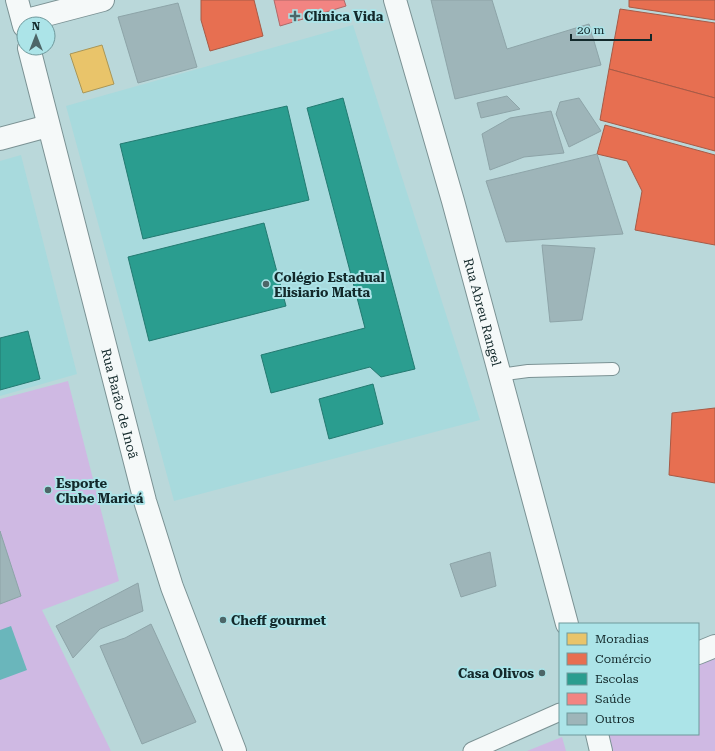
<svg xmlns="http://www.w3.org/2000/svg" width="715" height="751" font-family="'Roboto Serif',serif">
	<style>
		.built { fill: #a8dadd }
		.green { fill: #cfb9e3 }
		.water { fill: #6ab6bb }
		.homes { fill: #e9c46a; stroke: #a99657 }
		.shops { fill: #e76f51; stroke: #a75a46 }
		.schools { fill: #2a9d8f; stroke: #237a71 }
		.health { fill: #f28482; stroke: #af6968 }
		.building { fill: #9eb5b9; stroke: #8da4a8 }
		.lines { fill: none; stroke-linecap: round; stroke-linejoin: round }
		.service-casing { stroke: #7b9294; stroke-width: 14 }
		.pedestrian-casing { stroke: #7b9294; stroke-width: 19 }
		.minor-casing { stroke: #7b9294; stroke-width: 24 }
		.secondary-casing { stroke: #7b9294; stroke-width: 24 }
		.primary-casing { stroke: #7b9294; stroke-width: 24 }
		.service { stroke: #f5f9f9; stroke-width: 12 }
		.pedestrian { stroke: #f5f9f9; stroke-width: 17 }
		.minor { stroke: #f5f9f9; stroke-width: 22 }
		.secondary { stroke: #f5f9f9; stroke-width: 22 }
		.primary { stroke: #f5f9f9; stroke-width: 22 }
		.poi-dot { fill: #4d6668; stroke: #ace4e8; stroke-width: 1.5 }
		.labels { text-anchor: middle; stroke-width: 4; stroke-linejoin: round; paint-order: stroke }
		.poi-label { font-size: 13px; font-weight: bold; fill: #13292b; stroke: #ace4e8; text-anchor: start }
		.street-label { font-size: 13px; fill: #13292b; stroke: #ace4e8 }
	</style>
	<rect width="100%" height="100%" fill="#bad8da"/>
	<g class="built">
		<polygon points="353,25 480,420 174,501 66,106"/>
		<polygon points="21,155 77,374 0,396 0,161"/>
	</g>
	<g class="green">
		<polygon points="68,381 119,581 42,610 111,751 0,751 0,399"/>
		<polygon points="715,657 715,751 611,751 606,734 698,734 698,664"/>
		<polygon points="562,737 566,751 527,751"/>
	</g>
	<polygon class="water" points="11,626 27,670 0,680 0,630"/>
	<polygon class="homes" points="102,45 114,84 83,93 70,54"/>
	<g class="shops">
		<polygon points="201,0 254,0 263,36 210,51 201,20"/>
		<polygon points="629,0 715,0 715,20 629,7"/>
		<polygon points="620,9 715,23 715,98 609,69"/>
		<polygon points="609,69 715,98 715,151 600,120"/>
		<polygon points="605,125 715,155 715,245 635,230 642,191 627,161 597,154"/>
		<polygon points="715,408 715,483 669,475 672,413"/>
	</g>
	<g class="schools">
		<polygon points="343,98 415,369 381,377 370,367 271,393 261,355 365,328 307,108"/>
		<polygon points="287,106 309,200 143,239 120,144"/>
		<polygon points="264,223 286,306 149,341 128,257"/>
		<polygon points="28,331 40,379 0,390 0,338"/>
		<polygon points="373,384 383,424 329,439 319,399"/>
	</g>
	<polygon class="health" points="274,0 344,0 346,6 280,26"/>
	<g class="building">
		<polygon points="431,0 492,0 507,49 589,24 601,65 455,99"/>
		<polygon points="178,3 197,67 138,83 118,17"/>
		<polygon points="507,96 520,109 481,118 477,103"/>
		<polygon points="579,98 601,131 569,147 556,114 560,102"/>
		<polygon points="551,111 564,153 524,157 490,170 482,134 510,118"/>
		<polygon points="597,154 623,234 506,242 486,181"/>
		<polygon points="542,245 595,248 582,320 550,322"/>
		<polygon points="0,531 21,596 0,604"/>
		<polygon points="490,552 496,586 461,597 450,564"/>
		<polygon points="138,583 143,611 100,629 73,658 56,626"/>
		<polygon points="151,624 196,722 142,744 100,646 125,638"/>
	</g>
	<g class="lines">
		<g class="service-casing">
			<polyline id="service" points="499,375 528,371 613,369"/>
		</g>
		<g class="pedestrian-casing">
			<polyline id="pedestrian" points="472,751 560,712"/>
		</g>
		<g class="minor-casing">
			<polyline id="minor" points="0,139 48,126"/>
		</g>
		<g class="secondary-casing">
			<g id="secondary">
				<path id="s1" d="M395,0L453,201L567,624"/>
				<polyline points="23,21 103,0"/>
			</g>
		</g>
		<g class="primary-casing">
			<g id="primary">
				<polyline points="17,0 24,26"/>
				<path id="s2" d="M29,48L145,501L172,587L235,751"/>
				<polyline points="698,653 715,646"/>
				<polyline points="597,734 601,751"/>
			</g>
		</g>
		<use href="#service" class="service"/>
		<use href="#pedestrian" class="pedestrian"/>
		<use href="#minor" class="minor"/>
		<use href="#secondary" class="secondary"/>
		<use href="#primary" class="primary"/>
	</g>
	<g class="poi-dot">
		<path d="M293 10h4v4h4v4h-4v4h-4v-4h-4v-4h4z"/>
		<circle cx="266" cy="284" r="4"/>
		<circle cx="48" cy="490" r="4"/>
		<circle cx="223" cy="620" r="4"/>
		<circle cx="542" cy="673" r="4"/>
	</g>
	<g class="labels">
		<g class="poi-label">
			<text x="304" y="21">Clínica Vida</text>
			<text x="274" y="282">Colégio Estadual<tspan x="274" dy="15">Elisiario Matta</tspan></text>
			<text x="56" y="488">Esporte<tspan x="56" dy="15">Clube Maricá</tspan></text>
			<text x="231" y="625">Cheff gourmet</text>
			<text x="534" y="678" text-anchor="end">Casa Olivos</text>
		</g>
		<g class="street-label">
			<text dy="5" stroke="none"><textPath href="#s1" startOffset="324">Rua Abreu Rangel</textPath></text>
			<text dy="5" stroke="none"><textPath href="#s2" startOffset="367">Rua Barão de Inoã</textPath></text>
		</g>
	</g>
	<rect x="559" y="623" width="140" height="112" fill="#ace4e8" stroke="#6f999c"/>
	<rect x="567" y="633" width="20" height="12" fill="#e9c46a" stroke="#6f999c"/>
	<text x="595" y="643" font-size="12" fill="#13292b">Moradias</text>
	<rect x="567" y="653" width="20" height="12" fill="#e76f51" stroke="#6f999c"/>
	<text x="595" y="663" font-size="12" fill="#13292b">Comércio</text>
	<rect x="567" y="673" width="20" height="12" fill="#2a9d8f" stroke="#6f999c"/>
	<text x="595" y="683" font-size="12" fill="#13292b">Escolas</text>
	<rect x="567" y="693" width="20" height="12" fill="#f28482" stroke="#6f999c"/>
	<text x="595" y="703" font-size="12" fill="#13292b">Saúde</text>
	<rect x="567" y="713" width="20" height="12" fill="#9eb5b9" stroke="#6f999c"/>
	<text x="595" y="723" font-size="12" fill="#13292b">Outros</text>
	<g transform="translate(36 36)"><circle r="19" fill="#ace4e8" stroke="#6f999c"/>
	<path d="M0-3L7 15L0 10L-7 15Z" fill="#4d6668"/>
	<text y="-6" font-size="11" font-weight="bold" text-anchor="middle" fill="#13292b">N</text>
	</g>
	<path d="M571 34v6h80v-6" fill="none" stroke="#13292b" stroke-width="2"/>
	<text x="577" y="34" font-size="12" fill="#13292b" stroke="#ace4e8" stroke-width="3" paint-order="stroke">20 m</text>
</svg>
